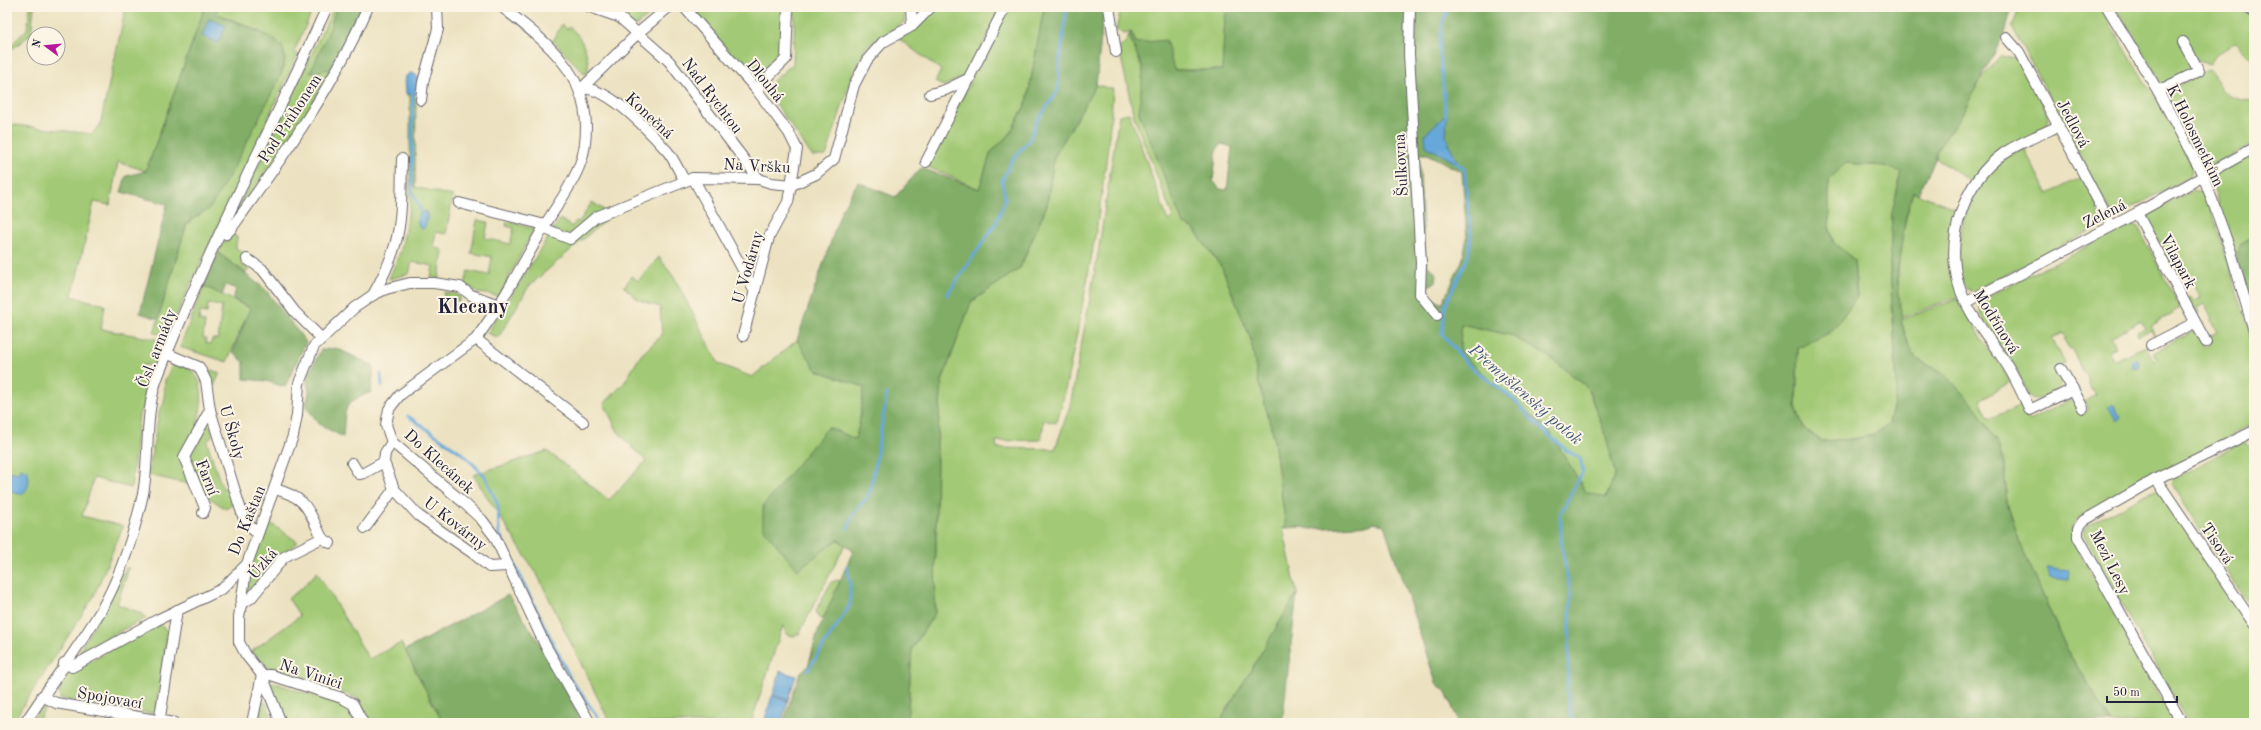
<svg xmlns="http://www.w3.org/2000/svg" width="2261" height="730" font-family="'Old Standard TT',serif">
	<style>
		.green { fill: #a2c974; stroke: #627658; fill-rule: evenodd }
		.forest { fill: #81ad66; stroke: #526850; fill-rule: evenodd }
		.water { fill: #66a8da; stroke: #44658a }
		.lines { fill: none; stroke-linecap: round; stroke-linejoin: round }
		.stream { stroke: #66a8da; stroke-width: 3 }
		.minor-casing { stroke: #69656a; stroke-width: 12 }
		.minor { stroke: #fff; stroke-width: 10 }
		.labels { text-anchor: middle; stroke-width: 4; stroke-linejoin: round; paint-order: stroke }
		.street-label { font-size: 16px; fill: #22223b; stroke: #fcf5e5 }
		.water-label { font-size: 17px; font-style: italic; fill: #3d587b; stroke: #fcf5e5 }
		.district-label { font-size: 20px; font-weight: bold; fill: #22223b; stroke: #fcf5e5 }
	</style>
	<rect width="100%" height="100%" fill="#fcf5e5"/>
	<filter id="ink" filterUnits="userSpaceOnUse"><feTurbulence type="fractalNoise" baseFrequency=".025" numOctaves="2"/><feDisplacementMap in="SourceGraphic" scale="8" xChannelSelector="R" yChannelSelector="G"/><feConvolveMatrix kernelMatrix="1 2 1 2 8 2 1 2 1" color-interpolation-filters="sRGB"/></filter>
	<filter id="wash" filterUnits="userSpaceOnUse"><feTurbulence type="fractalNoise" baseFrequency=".012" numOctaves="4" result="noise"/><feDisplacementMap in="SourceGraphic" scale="16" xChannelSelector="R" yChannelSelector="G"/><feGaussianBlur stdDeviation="0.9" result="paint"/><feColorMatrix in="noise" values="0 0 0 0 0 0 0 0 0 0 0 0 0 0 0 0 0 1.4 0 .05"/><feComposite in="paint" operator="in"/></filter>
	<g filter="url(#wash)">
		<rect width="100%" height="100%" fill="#ece2c1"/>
		<g class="green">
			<polygon points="30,7 34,7 31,34 7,53 7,49 27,29"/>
			<polygon points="126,7 205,7 146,171 118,162 110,205 94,202 74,289 71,296 105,305 101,329 160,340 154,365 144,365 140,380 148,383 143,409 141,409 139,415 131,488 94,478 82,516 123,526 94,596 12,723 7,723 7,124 92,134 100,125"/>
			<path d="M218,7H314L294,52L298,54L167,335L154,333L187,223L192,221L281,75C282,70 286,62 285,57C284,36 233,21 216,13Z"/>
			<polygon points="334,7 362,7 332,69 302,120 232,220"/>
			<polygon points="598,7 659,7 636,26"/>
			<polygon points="691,7 785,7 783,56 756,83"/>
			<polygon points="795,7 905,7 904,22 865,48 852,76 826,156 812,156 766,90 766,87 793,64"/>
			<polygon points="936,7 1001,7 968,75 943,86 935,82 941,70 899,39 922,24"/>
			<polygon points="1007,7 1044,7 1027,102 1009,135 991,152 979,189 928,167"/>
			<polygon points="1128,7 1228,7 1225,18 1222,70 1174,70 1136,43 1131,32 1125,34 1116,30 1120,13"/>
			<polygon points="2020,7 2100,7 2169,122 2192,165 2191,174 2188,178 2120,214 2110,212 2012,27"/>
			<polygon points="2115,7 2240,7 2254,18 2254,58 2249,56 2236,42 2216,55 2210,64 2196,61 2183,37 2178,40 2194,68 2163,87 2139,44"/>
			<path d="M562,24L567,29L569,27C582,35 590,57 588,72L585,74L553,41Z"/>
			<path d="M1129,35L1143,69L1139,113L1193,228L1222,268L1251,340L1258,381L1273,433L1286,528H1283L1297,593L1220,723H907L912,649L935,613L937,444L942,381L971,302L1020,268L1047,205L1054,157L1096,85L1113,89C1106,195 1084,300 1062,405L1056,423L1044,420L1041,440L996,441L997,448L1055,449L1070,406L1098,254L1119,115L1129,113L1168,221L1173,217L1134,117L1119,48L1126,42Z"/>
			<polygon points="2000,56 2020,58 2049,117 2048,124 1972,183 1936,158 1936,151 1960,118 1975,87"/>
			<path d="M2208,70L2211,71C2223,95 2227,99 2254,101V144L2208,167L2205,166L2167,96L2168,91Z"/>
			<polygon points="406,94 413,94 416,97 415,187 453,196 446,234 436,232 433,247 443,250 439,279 431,277 433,266 412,262 409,274 389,279 401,250 410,206 410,97"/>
			<path d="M2023,147L2048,194L2082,177C2088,190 2110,217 2094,229L1974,291C1970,290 1966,290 1964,286C1956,272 1958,237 1963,222C1967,209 1972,197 1979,185C1991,169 2006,157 2023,147Z"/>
			<polygon points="2254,151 2254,237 2240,245 2235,256 2209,176"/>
			<polygon points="1846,163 1884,166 1901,172 1892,214 1890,267 1897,390 1889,424 1877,433 1854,439 1822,441 1805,430 1796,408 1798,348 1831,332 1857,297 1854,260 1834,243 1829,226 1829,180"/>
			<path d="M2192,191L2203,193L2208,199L2245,317L2254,339V423L2080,517C2073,524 2070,530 2073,540L2175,723H2112L2067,650L2020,543L2007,503L2004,464L1943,373L1915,358L1910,349L1901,320L1960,298C1972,329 1995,353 2010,382L1980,400L1989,419L2021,405L2030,421L2073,398L2081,413L2089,409L2085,401L2096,395L2093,390L2091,391L2087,383L2089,382L2071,348L2069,349L2064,339L2066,338L2063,333L2052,338L2065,363L2055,368L2062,381L2061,386C2055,394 2037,404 2029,396C2023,384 2018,371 2011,360C2002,346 1966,311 1986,297L2132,224L2138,227L2180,308L2150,326L2154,335L2153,336L2150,330L2138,336L2137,332L2145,328L2141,320L2111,338L2116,347L2109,351L2114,360L2146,346L2154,361L2157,359L2153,352L2196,330L2205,347L2211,344L2207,337L2217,332L2210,320L2212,318L2204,304L2197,308L2199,313L2196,315L2187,298L2191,296L2193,301L2201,297L2185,271L2176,276L2147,218L2152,211Z"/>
			<path d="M1913,192L1958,209L1959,296L1901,318C1894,275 1901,233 1913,192Z"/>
			<polygon points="592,202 603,209 603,222 529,286 498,338 487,333 560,219 572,227 576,221 579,222"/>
			<polygon points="477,220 488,222 485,238 510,244 514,228 506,226 507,221 534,229 499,296 478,293 465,284 468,271 489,275 492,257 471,253"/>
			<polygon points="232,234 237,237 236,248 247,255 241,265 249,269 246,273 218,253 224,242 229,240"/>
			<polygon points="659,257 675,279 719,364 752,377 797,340 816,370 864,387 859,425 838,540 845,545 799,634 793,636 786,634 783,625 751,723 610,723 538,576 473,475 547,451 609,500 646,461 618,432 604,404 624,383 641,355 662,335 660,307 639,300 624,287 632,276 638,281"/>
			<path d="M204,286L250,308L227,362L180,347ZM208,304L222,306L218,339H212L211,344L206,343V339L203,338L205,322L199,321L200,312L207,313Z"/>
			<polygon points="444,292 459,295 459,301 444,298"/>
			<polygon points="1461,324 1510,335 1548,356 1587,387 1605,433 1615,474 1606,498 1586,493 1548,429 1510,398 1459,352"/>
			<path d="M177,365C208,370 203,402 197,425L210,426L213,435L207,442L220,482L223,488H230L232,505L226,509L189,484L148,475L160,408L164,404L165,380L172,366Z"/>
			<polygon points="210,370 220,373 212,390 207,372"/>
			<polygon points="2241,443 2247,444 2254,453 2254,613 2171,484 2175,478"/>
			<polygon points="2153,490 2161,491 2254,633 2254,723 2188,723 2083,534 2086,526"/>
			<polygon points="267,521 298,542 287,550 250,593 247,594 250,565"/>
			<polygon points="126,568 129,568 117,604 143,614 146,618 79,652"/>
			<polygon points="317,572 369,659 401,643 443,723 372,723 358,698 268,667 252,651 300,616 288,598 301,589"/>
			<polygon points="838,580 843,583 824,621 818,617 816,611 831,582"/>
			<polygon points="160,625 168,631 155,714 60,699 59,682 61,679 125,641"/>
			<polygon points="272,682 350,708 358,723 286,723 271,686"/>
			<polygon points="262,702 266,703 274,723 259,723"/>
			<polygon points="40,708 45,708 37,723 30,723"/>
			<polygon points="108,719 138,723 107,722"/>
		</g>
		<g class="forest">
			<polygon points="205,7 218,7 216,13 273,38 282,46 285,57 281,75 231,173 210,208 187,223 158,319 140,313 167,204 121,192 126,176 146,171"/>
			<polygon points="336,7 362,7 350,36 332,69 310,73 330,29"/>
			<polygon points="1044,7 1104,7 1096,85 1054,157 1047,205 1020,268 971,302 942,381 937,444 935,613 912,649 907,723 783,723 800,673 808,666 818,631 853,551 838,540 797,570 763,528 763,506 828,427 855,439 859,425 864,387 816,370 797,340 842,209 858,182 895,197 921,168 979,189 991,152 1009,135 1027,102"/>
			<path d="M1228,7H2012L2005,33L1960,118L1936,151V158L1918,194L1913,192L1906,216L1897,273L1902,325L1910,349L1915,358L1943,373L1950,380L1975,406L1997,441L2004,464L2007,503L2020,543L2067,650L2112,723H1459L1446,692L1436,683L1384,525L1373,523L1370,525L1311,529L1302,527L1286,528L1273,433L1258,381L1251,340L1222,268L1193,228L1183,224L1139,113L1143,69L1129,35L1131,32L1136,43L1166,40L1174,70H1222L1225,18ZM1222,144L1232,147L1227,190L1220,189L1213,181L1217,149ZM1419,154H1427L1462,172L1467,238L1462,261L1442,304L1427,295L1426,287L1436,282L1437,274L1427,265L1424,248ZM1846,163L1884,166L1901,172L1892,214L1890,267L1897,390L1889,424L1877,433L1854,439L1822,441L1805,430L1796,408L1798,348L1831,332L1857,297L1854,260L1834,243L1829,227V180ZM1461,324L1510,335L1548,356L1587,387L1605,433L1615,474L1606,498L1586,492L1548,429L1510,398L1460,352Z"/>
			<polygon points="2254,237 2254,318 2235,256 2240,245"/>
			<polygon points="218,253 265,289 306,342 285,387 266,381 244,379 244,362 233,352 250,308 233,299 236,289 226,285 222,295 204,286"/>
			<path d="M336,348L374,366L371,392C341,404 346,407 343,437L320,425L306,407L309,392L306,378L321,350Z"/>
			<polygon points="1297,593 1282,723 1219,723"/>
			<polygon points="508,595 551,660 582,723 443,723 405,650"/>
		</g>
		<g class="water">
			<polygon points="209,19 226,26 218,43 202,36"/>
			<polygon points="410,73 415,74 418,77 415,95 406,94 405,77"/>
			<polygon points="1447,114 1446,137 1458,164 1426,146 1425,134"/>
			<path d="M422,211L426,212C428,217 427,223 424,228L421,229C416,224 416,216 422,211Z"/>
			<circle cx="2135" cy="364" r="4.5"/>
			<polygon points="2113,404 2121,418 2116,421 2108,407"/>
			<path d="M20,468L26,470C31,475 30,494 19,494C16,494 11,491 7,489V471L19,473Z"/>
			<polygon points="2046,568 2069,570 2068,580 2050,578"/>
			<polygon points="780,671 796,676 788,700 773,695"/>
			<polygon points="772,696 788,701 781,723 765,719"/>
		</g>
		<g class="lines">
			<g class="stream">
				<polyline points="413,94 412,190 422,214"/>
				<polyline points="1446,117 1439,44 1443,21 1449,7"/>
				<polyline points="1456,162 1464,169 1471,235 1468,257 1445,306 1442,334 1467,364 1514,399 1534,422 1566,450 1580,458 1583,472 1560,514 1562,549 1571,596 1567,691 1572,723"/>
				<polyline points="947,295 996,223 1005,200 1002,181 1011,162 1030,139 1036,122 1058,91 1060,60 1067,7"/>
				<polyline points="381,374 382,386"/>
				<polyline points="408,416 463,454 485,476 498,505 499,533 570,678 602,723"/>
				<polyline points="847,529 855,511 867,498 871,488 887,394"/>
				<polyline points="808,670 850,605 850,585 847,566"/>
			</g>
		</g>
	</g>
	<g filter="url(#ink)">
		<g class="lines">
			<g class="minor-casing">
				<g id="minor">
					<path d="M502,7C543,40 585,69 586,126C586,139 585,152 580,164C572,186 557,205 545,225C527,256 510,289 490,319L476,339L400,395L389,409L386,425L392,442L464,503L482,520L495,537L545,645L590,723"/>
					<polyline points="590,7 619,17 669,61 759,179"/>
					<polyline points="684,7 756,89 789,133 797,149 788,202 769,237 743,336"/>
					<polyline points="911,7 912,26"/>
					<polyline points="1109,7 1116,52"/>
					<polyline points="1410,7 1409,54 1421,263 1420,294 1437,315"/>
					<polyline points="2107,7 2158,91 2203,175 2231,252 2254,331"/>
					<polyline points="2247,7 2254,12"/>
					<polyline points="2006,37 2019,52 2111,225"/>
					<path d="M581,89C608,85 651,133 668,152C675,161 679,172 685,181"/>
					<polyline points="581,89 638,33 669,7"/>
					<polyline points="756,89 786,59 788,7"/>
					<polyline points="2158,91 2199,71 2183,42"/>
					<polyline points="930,94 945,90 970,78"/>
					<polyline points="421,100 423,82 438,29 437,7"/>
					<path d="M2059,126C2041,134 2021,142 2004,153C1963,182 1945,239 1959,286C1968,314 1988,336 2003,359C2014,374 2022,393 2030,410L2073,389L2061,369"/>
					<polyline points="926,162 1005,7"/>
					<polyline points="693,178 755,292"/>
					<polyline points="459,203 545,225"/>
					<polyline points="2137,213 2206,342"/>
					<polyline points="543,228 570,239 596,217 693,178 759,179 771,183 792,185 816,174 834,159 854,85 867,60 883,42 912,26 931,7"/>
					<path d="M221,231L226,234L231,229C282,158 333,88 368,7"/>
					<polyline points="247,259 262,269 295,312 321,338"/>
					<path d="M373,295C382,279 390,263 395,245C403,218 401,187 402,159"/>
					<polyline points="1967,302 2137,213 2254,148"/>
					<polyline points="476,339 583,422"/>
					<polyline points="2151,345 2194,323"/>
					<polyline points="168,354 199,367 206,381 210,410 239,504 244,519 257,534"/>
					<polyline points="2073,389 2083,408"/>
					<polyline points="392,442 385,453 384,462 394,489 419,516 474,554 489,567 508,566"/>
					<polyline points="352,463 359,474 364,473 384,462"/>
					<polyline points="2156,479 2254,624"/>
					<path d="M275,489C308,498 308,510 322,538"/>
					<polyline points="203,513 205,508 184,457 210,410"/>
					<polyline points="365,528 394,489"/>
					<polyline points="247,564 239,617 239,642 246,655 262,675 281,723"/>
					<polyline points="240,605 251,598 284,557 322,538 330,543"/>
					<polyline points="64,663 72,667 157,620 222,589 247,564 293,436 297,415 299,383 314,346 354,308 373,295 386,289 410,283 434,283 460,287 471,295 499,305"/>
					<polyline points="262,675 271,675 342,698 353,704 363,723"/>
					<polyline points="42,696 56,703 174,723"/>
					<path d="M25,723C49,686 77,650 100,612C121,576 134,534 143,494C150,456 144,411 158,376C207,250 271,130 327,7"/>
					<polyline points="159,723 177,610"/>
					<polyline points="252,723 262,675"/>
					<polyline points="2182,723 2078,537 2078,529 2083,521 2156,479 2254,431"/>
				</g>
			</g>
			<use href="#minor" class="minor"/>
		</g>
	</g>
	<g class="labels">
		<g class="street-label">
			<text transform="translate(766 80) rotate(51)" y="6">Dlouhá</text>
			<text transform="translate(713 95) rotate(53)" y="6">Nad Rychtou</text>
			<text transform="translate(650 115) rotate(43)" y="6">Konečná</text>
			<text transform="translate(289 118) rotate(-57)" y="6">Pod Průhonem</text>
			<text transform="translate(2074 123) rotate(62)" y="6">Jedlová</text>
			<text transform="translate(2196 135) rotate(64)" y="6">K Holosmetkům</text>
			<text transform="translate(757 165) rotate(3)" y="6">Na Vršku</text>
			<text transform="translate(1400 165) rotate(-93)" y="6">Šulkovna</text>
			<text transform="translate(2104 213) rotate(-27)" y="6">Zelená</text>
			<text transform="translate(2179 261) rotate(62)" y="6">Vilapark</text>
			<text transform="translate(747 267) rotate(-74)" y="6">U Vodárny</text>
			<text transform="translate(1997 321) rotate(58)" y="6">Modřínová</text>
			<text transform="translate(156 348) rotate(-69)" y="6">Čsl. armády</text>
			<text transform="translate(233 432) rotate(74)" y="6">U Školy</text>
			<text transform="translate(440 461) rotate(42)" y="6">Do Klecánek</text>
			<text transform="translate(208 477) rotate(68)" y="6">Farní</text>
			<text transform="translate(246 520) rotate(-68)" y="6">Do Kaštan</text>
			<text transform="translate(456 523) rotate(38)" y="6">U Kovárny</text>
			<text transform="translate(2218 543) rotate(56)" y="6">Tisová</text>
			<text transform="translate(2111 562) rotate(63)" y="6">Mezi Lesy</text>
			<text transform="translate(262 563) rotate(-49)" y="6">Úzká</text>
			<text transform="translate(311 673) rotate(18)" y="6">Na Vinici</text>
			<text transform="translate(110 697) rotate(10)" y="6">Spojovací</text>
		</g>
		<g class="water-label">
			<text transform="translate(1526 394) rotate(41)" y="6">Přemyšlenský potok</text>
		</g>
		<g class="district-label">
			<text x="473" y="313">Klecany</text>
		</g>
	</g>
	<rect width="2261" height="730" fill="none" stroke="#fcf5e5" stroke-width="24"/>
	<g transform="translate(46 46) rotate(286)"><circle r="19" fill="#fcf5e5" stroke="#a5a1a1"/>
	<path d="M0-3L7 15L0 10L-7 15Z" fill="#b5179e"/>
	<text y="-6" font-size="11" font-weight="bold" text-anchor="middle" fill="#22223b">N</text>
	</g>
	<path d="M2107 696v6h70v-6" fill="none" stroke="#22223b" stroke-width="2"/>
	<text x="2113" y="696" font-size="12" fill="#22223b" stroke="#fcf5e5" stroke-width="3" paint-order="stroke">50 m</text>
</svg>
